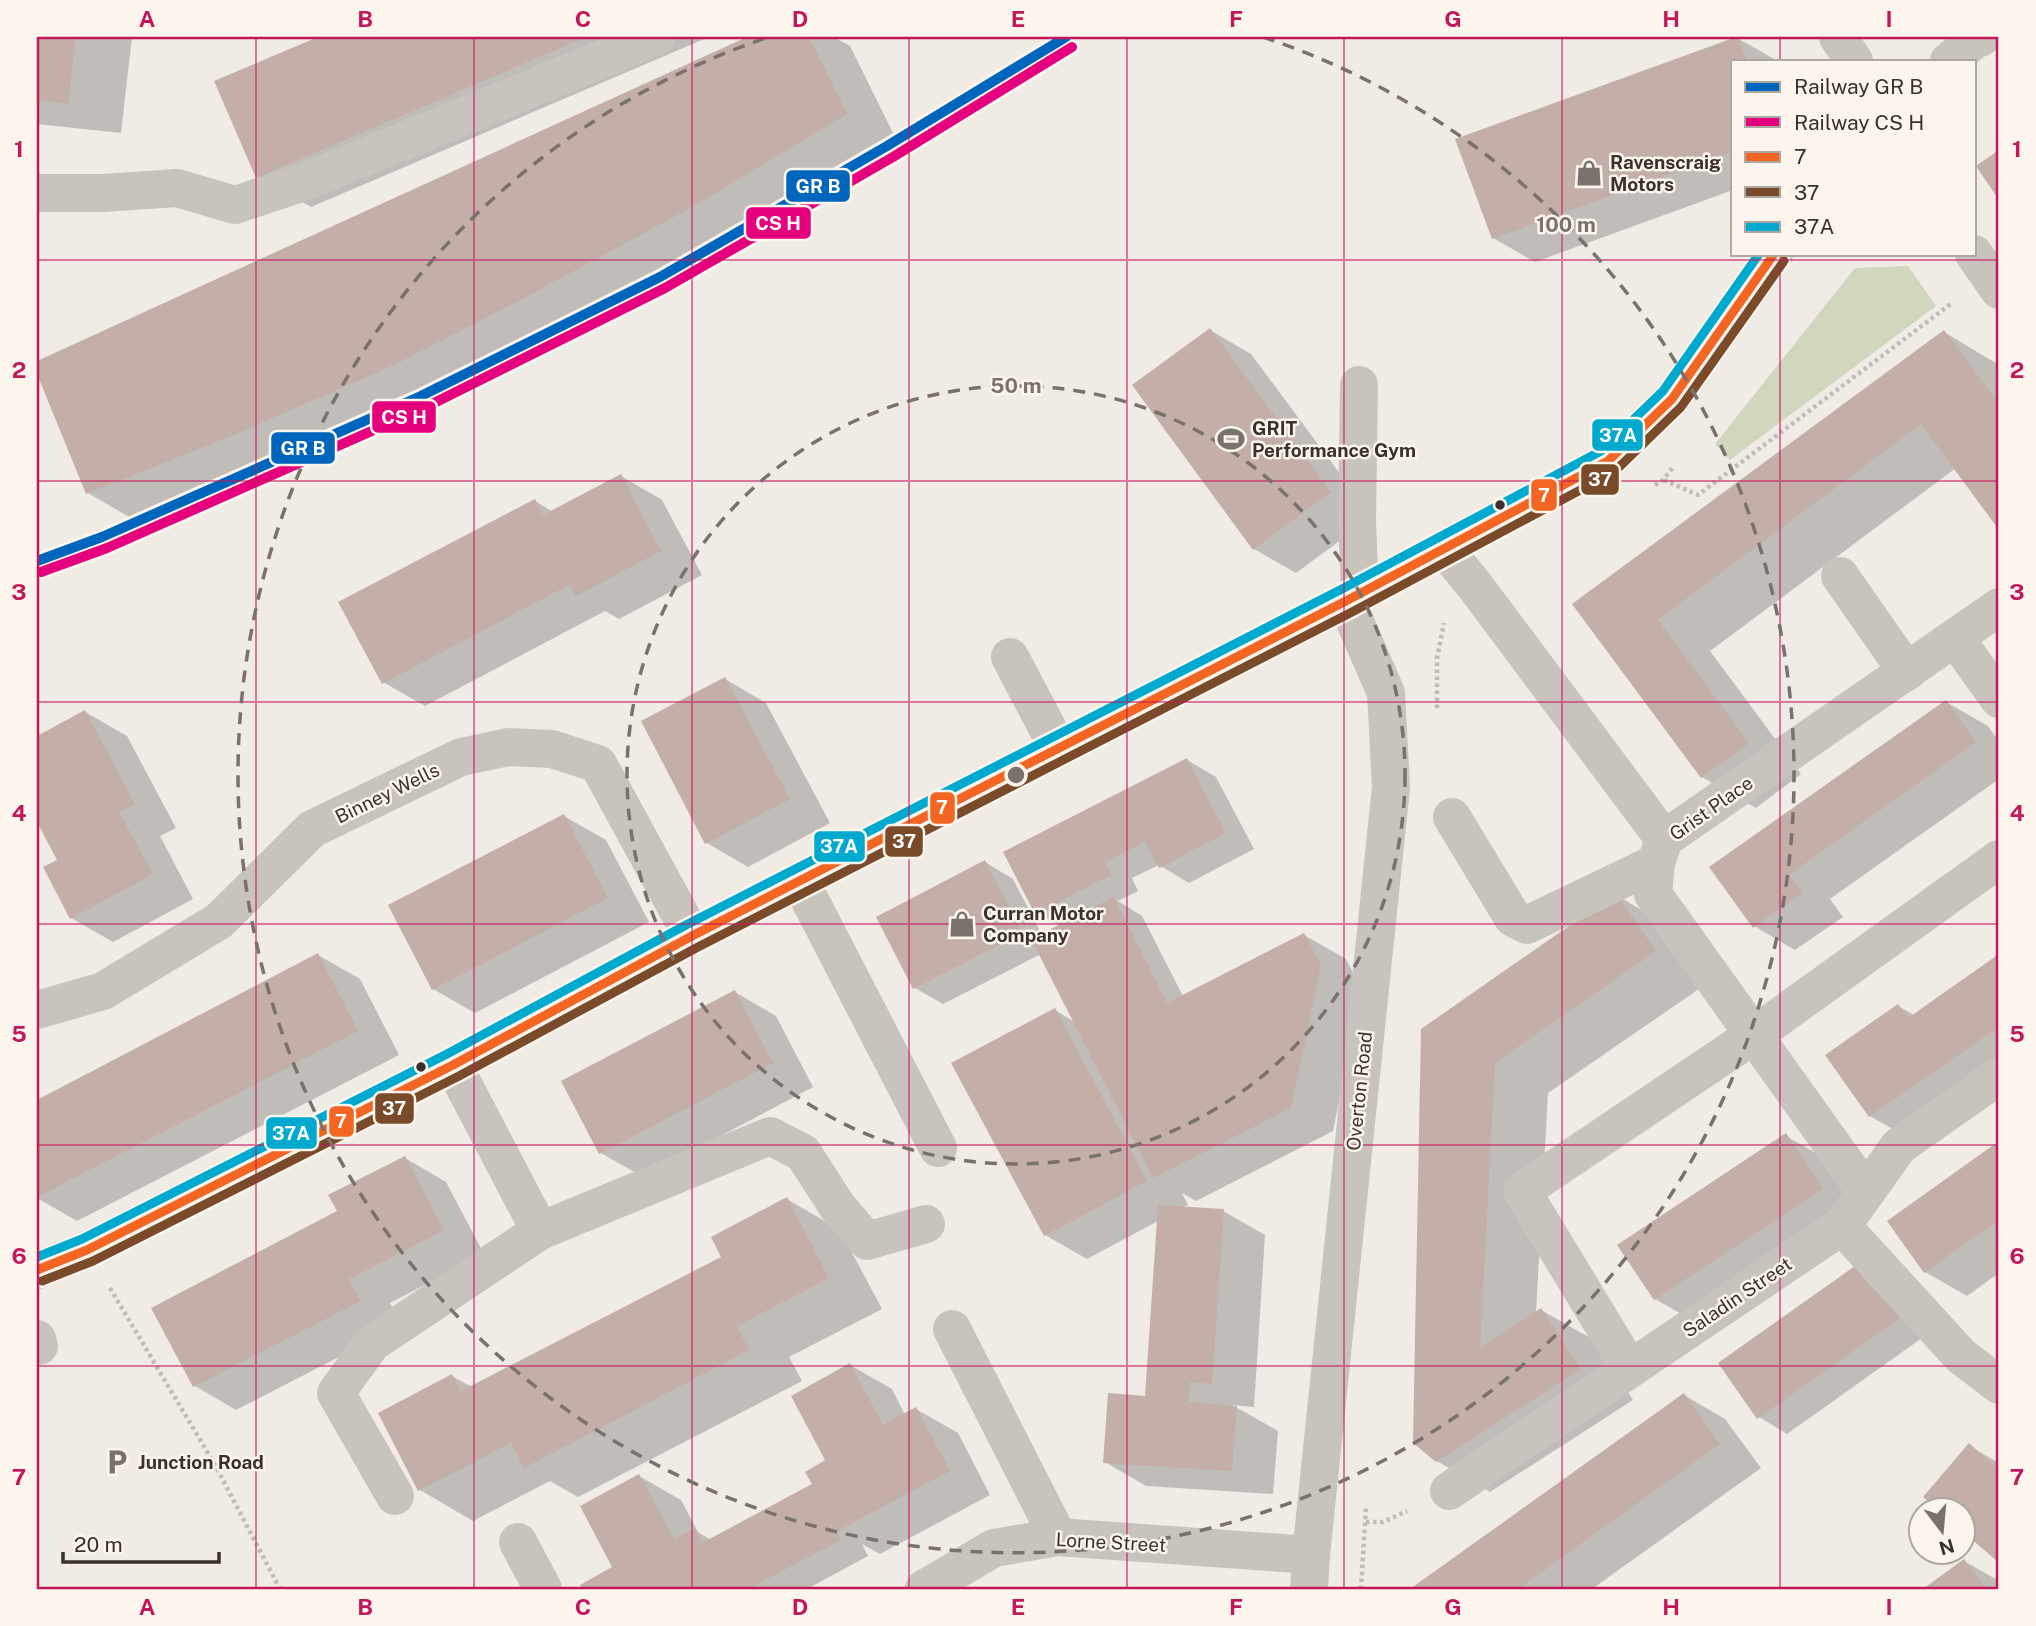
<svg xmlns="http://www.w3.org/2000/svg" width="2036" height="1626" font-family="'Public Sans',sans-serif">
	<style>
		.green { fill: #d1d6bf }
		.shadow { fill: #0003 }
		.building { fill: #c3afa7 }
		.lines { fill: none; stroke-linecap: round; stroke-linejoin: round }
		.path { stroke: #c2bbb6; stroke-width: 4.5; stroke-dasharray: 3.5 3.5; stroke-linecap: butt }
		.minor { stroke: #c9c3be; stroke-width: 38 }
		.bus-1-casing { stroke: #fbf5ee; stroke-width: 14 }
		.bus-2-casing { stroke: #fbf5ee; stroke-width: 14 }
		.bus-3-casing { stroke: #fbf5ee; stroke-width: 14 }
		.bus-1 { stroke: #f26522; stroke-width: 9 }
		.bus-2 { stroke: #7a4b2a; stroke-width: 9 }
		.bus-3 { stroke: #00a9ce; stroke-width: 9 }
		.rail-1-casing { stroke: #fbf5ee; stroke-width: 16 }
		.rail-2-casing { stroke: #fbf5ee; stroke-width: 16 }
		.rail-1 { stroke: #0065bd; stroke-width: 10 }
		.rail-2 { stroke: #e5007d; stroke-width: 10 }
		.grid { fill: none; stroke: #c2185b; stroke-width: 2; stroke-opacity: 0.55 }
		.ring { fill: none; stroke: #7a716c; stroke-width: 3.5; stroke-dasharray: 12 9 }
		.bus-dot { fill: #3b302b; stroke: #fbf5ee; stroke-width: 2.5 }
		.labels { text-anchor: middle; stroke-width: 5; stroke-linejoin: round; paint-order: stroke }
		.poi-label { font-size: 19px; font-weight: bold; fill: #3b302b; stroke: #fbf5ee; text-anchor: start }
		.street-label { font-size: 19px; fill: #3b302b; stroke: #fbf5ee }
		.centre { fill: #7a716c; stroke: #fbf5ee; stroke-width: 3.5 }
		.ring-label { font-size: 21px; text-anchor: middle; font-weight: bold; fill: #7a716c; stroke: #fbf5ee; stroke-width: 5; stroke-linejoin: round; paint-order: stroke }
		.line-badge { stroke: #fbf5ee; stroke-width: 2.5 }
		.badge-label { font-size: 19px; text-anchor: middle; font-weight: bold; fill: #fff }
		.neatline { fill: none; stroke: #c2185b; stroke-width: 2.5 }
		.grid-label { font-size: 23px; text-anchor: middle; font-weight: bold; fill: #c2185b }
	</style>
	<rect width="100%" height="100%" fill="#f0ebe5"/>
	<polygon class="green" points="1908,266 1936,306 1730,460 1715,444 1855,268"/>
	<g class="shadow">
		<polygon points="37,37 132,37 121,133 37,124"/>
		<polygon points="322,37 709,37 311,207 258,177 217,82"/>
		<polygon points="751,37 834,37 850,46 899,145 750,235 578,328 450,394 297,461 141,524 88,493 37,369 37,363"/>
		<polygon points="1737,38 1778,61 1733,61 1733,190 1535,262 1493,238"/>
		<polygon points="1210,330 1251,354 1372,517 1296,573 1254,549"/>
		<polygon points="1944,332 1999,365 1999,527 1956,468 1710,651 1801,774 1756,808 1702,777 1575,605"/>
		<polygon points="621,476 662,500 702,575 619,619 605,611 425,706 383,682 535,501 553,512"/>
		<polygon points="725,679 766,703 830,823 748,867 707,843"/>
		<polygon points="1946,702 1988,726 1999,742 1999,779 1830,899 1843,917 1795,950 1754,926 1712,867"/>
		<polygon points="85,712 127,736 176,828 160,836 193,899 113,942 71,918 59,860 37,818 37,738"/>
		<polygon points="1187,760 1216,777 1254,849 1189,883 1159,865 1132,878 1138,891 1118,901 1142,916 1183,996 1304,935 1346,959 1362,990 1333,1131 1196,1201 1182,1193 1188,1205 1182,1208 1223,1211 1265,1235 1254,1407 1232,1405 1278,1431 1273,1494 1146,1486 1105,1462 1147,1398 1158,1221 1087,1259 1045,1235 1055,1010 1075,1022 1041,954 943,1004 915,988 985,862 1013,879 1042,935 1060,926 1036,912"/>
		<polygon points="564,816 606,840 649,922 475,1013 433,989"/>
		<polygon points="1616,895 1669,926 1709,982 1548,1093 1536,1313 1541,1310 1594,1340 1633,1400 1490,1492 1437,1461 1422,1030"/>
		<polygon points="318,955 360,979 399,1055 77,1221 37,1198 37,1102"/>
		<polygon points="1999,956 1999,1062 1898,1132 1870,1116 1898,1006 1914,1015"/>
		<polygon points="735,992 776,1016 813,1087 643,1177 601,1153"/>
		<polygon points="1786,1136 1828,1160 1863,1213 1697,1323 1655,1299"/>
		<polygon points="1999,1143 1999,1273 1967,1296 1925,1272 1889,1221"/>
		<polygon points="405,1158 446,1182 484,1254 390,1303 401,1325 236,1410 195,1386 339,1212"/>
		<polygon points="787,1199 840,1230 882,1309 789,1357 802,1381 578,1497 550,1481 473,1521 420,1490 380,1414 452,1376 472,1387 723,1258"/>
		<polygon points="1862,1263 1929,1333 1787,1434 1759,1417"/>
		<polygon points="850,1365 892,1389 905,1415 916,1409 958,1433 990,1495 880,1554 862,1544 868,1556 807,1589 584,1589 582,1586 615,1568 639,1476 681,1500 698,1532 711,1540 811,1486 828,1461"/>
		<polygon points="1684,1395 1725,1419 1761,1468 1592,1589 1413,1589"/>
		<polygon points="1969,1446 1999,1463 1999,1560 1962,1528 1962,1510 1942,1510 1926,1497"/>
		<polygon points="1964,1561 1999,1581 1999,1589 1926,1589"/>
	</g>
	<g class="building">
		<polygon points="37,37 76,37 68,104 37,100"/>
		<polygon points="318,37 586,37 256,178 214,81"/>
		<polygon points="747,37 809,37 847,114 696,205 524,298 396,364 243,431 86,494 37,374 37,361"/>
		<polygon points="1736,37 1738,37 1747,61 1733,61 1733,148 1731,152 1492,239 1455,139"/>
		<polygon points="1999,150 1999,200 1976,166"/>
		<polygon points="1210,328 1331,492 1253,550 1132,385"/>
		<polygon points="1944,330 1999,404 1999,530 1921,424 1658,620 1749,743 1701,778 1572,604"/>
		<polygon points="621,474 661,551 576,596 569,585 382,684 338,602 535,499 543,515"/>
		<polygon points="725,677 790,799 705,844 641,721"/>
		<polygon points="1946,700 1976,742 1789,875 1802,893 1753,928 1709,867"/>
		<polygon points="85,710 135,804 119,812 153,874 70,919 43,867 57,860 37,822 37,736"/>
		<polygon points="1187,758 1226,833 1159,868 1145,842 1105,862 1111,875 1035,914 1003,852"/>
		<polygon points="564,814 608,898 432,990 388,905"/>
		<polygon points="985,860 1022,933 913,989 876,917"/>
		<polygon points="1616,893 1656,951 1495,1063 1480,1348 1541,1308 1581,1369 1436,1462 1413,1443 1421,1029"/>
		<polygon points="1114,897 1167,1003 1304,933 1321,965 1291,1108 1153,1178 1031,939"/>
		<polygon points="318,953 358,1031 37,1197 37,1100"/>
		<polygon points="1999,954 1999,1027 1869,1117 1825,1055 1898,1004 1908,1018"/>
		<polygon points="735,990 773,1063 599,1154 561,1081"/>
		<polygon points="1055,1008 1147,1181 1044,1236 951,1063"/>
		<polygon points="1786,1133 1823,1189 1654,1300 1617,1245"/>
		<polygon points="1999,1141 1999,1220 1924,1273 1887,1221"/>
		<polygon points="405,1156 444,1230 349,1279 361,1301 193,1387 151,1308 337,1211 328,1195"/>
		<polygon points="787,1197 829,1278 737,1326 749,1350 524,1468 511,1443 418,1491 378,1413 452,1374 461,1391 721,1257 711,1237"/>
		<polygon points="1158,1205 1224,1209 1212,1384 1190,1382 1188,1402 1237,1406 1232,1471 1103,1463 1108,1393 1145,1396"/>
		<polygon points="1862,1261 1902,1317 1757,1419 1718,1363"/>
		<polygon points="850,1363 883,1425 916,1407 950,1471 837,1531 841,1540 748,1589 727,1588 724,1589 582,1589 580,1585 612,1567 580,1506 639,1474 674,1539 695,1528 702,1543 812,1484 805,1472 825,1460 791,1396"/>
		<polygon points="1684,1393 1720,1444 1518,1589 1410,1589"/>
		<polygon points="1969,1443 1999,1470 1999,1559 1997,1561 1962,1531 1962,1510 1939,1510 1923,1497"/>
		<polygon points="1964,1559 1986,1589 1923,1589"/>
	</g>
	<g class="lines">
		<g class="path">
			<polyline points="1664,480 1698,495 1952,303"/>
			<polyline points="1655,485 1663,480 1673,467"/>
			<polyline points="1437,708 1437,658 1444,623"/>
			<polyline points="110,1288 215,1465 280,1589"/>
			<polyline points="1366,1522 1383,1522 1407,1511"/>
			<polyline points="1361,1589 1366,1507"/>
		</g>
		<g class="minor">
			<polyline points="1838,37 1854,61"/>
			<polyline points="1949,61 1973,41 1982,37"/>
			<polyline points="37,193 103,193 177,188 235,205 307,181 656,37"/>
			<polyline points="1974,254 1999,290"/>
			<polyline points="1359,385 1357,521 1360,593"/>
			<polyline points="1444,548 1475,586 1664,839"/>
			<polyline points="1840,576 1907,672"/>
			<polyline points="1956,639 1999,699"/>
			<polyline points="1010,657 1058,748"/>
			<polyline points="1452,817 1513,918 1527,925 1656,863"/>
			<polyline points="800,881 938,1148"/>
			<polyline points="37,1010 103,991 219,921 312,829 461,757 508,747 552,749 598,764 692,936"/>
			<polyline points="453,1065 540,1231"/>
			<polyline points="1866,1192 1653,894 1656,863 1664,839 1999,607"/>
			<polyline points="1842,1226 1961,1356 1999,1385"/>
			<polyline points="37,1270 87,1250 453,1065 692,936 1346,601 1608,461 1672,399 1774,254"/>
			<polyline points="952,1329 1058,1537"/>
			<polyline points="37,1339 39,1346"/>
			<polyline points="1630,1369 1522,1191 1754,1035 1999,859"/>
			<polyline points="1449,1491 1842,1226 1899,1146 1999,1076"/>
			<polyline points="395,1496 336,1393 372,1343 540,1231 770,1136 803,1153 837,1206 867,1241 926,1224"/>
			<polyline points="518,1542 543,1589"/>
			<polyline points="924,1589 994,1548 1058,1537 1311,1555"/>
			<polyline points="1309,1589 1311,1555 1391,787 1386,693 1346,601"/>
		</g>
		<g class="bus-1-casing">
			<polyline id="bus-1" points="37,1270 87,1250 453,1065 692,936 1346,601 1608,461 1672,399 1774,254"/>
		</g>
		<g class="bus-2-casing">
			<polyline id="bus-2" points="42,1281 93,1261 459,1076 698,947 1352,612 1614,472 1681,407 1784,261"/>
		</g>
		<g class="bus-3-casing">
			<polyline id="bus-3" points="37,1257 82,1239 447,1054 686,925 1340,590 1601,451 1663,391 1759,254"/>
		</g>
		<use href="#bus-1" class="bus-1"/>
		<use href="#bus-2" class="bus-2"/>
		<use href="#bus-3" class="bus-3"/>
		<g class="rail-1-casing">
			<polyline id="rail-1" points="37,561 102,537 421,396 660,277 887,146 1066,37"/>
		</g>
		<g class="rail-2-casing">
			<polyline id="rail-2" points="41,572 107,548 426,407 665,288 893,157 1072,47"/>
		</g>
		<use href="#rail-1" class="rail-1"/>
		<use href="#rail-2" class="rail-2"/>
	</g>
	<path class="grid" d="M256,37V1589M474,37V1589M692,37V1589M909,37V1589M1127,37V1589M1344,37V1589M1562,37V1589M1780,37V61M1780,254V1589M37,260H1999M37,481H1999M37,702H1999M37,924H1999M37,1145H1999M37,1366H1999"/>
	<g class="ring">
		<circle cx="1016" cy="775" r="389"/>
		<path d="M1263 37A778 778 0 1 1 769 37"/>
	</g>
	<defs>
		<g id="shop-bare" transform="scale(2.1)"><path d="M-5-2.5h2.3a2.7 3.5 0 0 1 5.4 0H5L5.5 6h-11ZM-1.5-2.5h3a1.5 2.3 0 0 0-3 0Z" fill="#7a716c" stroke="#fbf5ee" stroke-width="2.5" paint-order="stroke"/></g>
		<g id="stadium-bare" transform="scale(2.1)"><path d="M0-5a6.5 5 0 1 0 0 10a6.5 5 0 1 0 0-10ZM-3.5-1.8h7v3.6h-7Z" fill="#7a716c" stroke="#fbf5ee" stroke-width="2.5" paint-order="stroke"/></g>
		<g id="parking-bare" transform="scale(2.1)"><path d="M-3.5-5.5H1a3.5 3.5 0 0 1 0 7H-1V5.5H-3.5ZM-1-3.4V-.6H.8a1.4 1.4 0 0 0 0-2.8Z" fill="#7a716c" stroke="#fbf5ee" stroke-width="2.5" paint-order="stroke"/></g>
	</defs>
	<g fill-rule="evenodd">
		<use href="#shop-bare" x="1589" y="173"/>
		<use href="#stadium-bare" x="1231" y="439"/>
		<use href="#shop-bare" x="962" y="924"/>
		<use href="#parking-bare" x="117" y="1462"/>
	</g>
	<g class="bus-dot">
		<circle cx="1500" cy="505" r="6"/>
		<circle cx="421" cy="1067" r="6"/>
	</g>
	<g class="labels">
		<g class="poi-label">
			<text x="1610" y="169">Ravenscraig<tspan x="1610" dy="22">Motors</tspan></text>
			<text x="1252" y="435">GRIT<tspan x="1252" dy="22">Performance Gym</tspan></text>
			<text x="983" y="920">Curran Motor<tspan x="983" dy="22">Company</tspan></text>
			<text x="138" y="1469">Junction Road</text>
		</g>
		<g class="street-label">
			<text transform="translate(387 793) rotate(-26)" y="7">Binney Wells</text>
			<text transform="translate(1711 808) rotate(-35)" y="7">Grist Place</text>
			<text transform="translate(1359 1091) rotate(-84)" y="7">Overton Road</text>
			<text transform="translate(1737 1297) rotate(-34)" y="7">Saladin Street</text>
			<text transform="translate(1111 1542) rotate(3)" y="7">Lorne Street</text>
		</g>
	</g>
	<circle cx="1016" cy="775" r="10" class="centre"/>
	<g class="ring-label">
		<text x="1566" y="232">100 m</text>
		<text x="1016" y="393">50 m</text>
	</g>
	<g class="line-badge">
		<rect x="785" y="169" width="66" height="34" rx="7" fill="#0065bd"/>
		<rect x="745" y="206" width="67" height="34" rx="7" fill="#e5007d"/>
		<rect x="371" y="400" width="66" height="34" rx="7" fill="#e5007d"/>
		<rect x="1591" y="418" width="53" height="34" rx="7" fill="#00a9ce"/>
		<rect x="270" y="431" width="66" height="34" rx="7" fill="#0065bd"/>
		<rect x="1580" y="463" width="40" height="33" rx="7" fill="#7a4b2a"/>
		<rect x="1530" y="478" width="28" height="34" rx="7" fill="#f26522"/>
		<rect x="929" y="791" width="27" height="34" rx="7" fill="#f26522"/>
		<rect x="884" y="825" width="40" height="33" rx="7" fill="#7a4b2a"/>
		<rect x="813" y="830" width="53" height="33" rx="7" fill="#00a9ce"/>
		<rect x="374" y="1092" width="41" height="33" rx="7" fill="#7a4b2a"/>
		<rect x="328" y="1105" width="27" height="33" rx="7" fill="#f26522"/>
		<rect x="265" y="1116" width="53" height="34" rx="7" fill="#00a9ce"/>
	</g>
	<g class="badge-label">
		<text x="818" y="193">GR B</text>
		<text x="778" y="230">CS H</text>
		<text x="404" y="424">CS H</text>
		<text x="1618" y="442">37A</text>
		<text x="303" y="455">GR B</text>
		<text x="1600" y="486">37</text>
		<text x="1544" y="502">7</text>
		<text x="942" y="814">7</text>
		<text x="904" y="848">37</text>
		<text x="839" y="853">37A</text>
		<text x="394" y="1115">37</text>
		<text x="341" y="1128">7</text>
		<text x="291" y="1140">37A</text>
	</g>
	<rect width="2036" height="1626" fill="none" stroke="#fbf5ee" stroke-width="77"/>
	<rect x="1731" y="60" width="245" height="196" fill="#fbf5ee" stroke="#aea6a0" stroke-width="2"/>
	<rect x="1745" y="82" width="35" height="10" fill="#0065bd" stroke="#aea6a0" stroke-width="2"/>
	<text x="1794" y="94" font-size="21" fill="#3b302b">Railway GR B</text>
	<rect x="1745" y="117" width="35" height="10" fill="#e5007d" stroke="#aea6a0" stroke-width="2"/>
	<text x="1794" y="130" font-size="21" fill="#3b302b">Railway CS H</text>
	<rect x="1745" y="152" width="35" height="10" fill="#f26522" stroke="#aea6a0" stroke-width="2"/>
	<text x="1794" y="164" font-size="21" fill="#3b302b">7</text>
	<rect x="1745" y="187" width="35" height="10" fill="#7a4b2a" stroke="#aea6a0" stroke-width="2"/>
	<text x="1794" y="200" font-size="21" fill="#3b302b">37</text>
	<rect x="1745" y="222" width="35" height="10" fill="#00a9ce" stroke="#aea6a0" stroke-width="2"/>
	<text x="1794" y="234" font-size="21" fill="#3b302b">37A</text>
	<g transform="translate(1942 1531) rotate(164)"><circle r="33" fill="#fbf5ee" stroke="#aea6a0" stroke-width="2"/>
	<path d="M0-5L12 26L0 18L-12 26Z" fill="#7a716c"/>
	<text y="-10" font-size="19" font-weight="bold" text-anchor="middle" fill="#3b302b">N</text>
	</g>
	<path d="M63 1552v10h156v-10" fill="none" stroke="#3b302b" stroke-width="3.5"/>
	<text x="74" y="1552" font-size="21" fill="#3b302b" stroke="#fbf5ee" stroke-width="5" paint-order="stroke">20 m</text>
	<rect x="38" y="38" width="1959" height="1550" class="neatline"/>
	<g class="grid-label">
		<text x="147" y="27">A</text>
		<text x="365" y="27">B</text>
		<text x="583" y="27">C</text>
		<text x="800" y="27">D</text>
		<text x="1018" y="27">E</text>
		<text x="1236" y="27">F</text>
		<text x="1453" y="27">G</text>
		<text x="1671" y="27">H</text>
		<text x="1889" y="27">I</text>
		<text x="19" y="157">1</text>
		<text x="2017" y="157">1</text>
		<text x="19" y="378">2</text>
		<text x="2017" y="378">2</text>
		<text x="19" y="600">3</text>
		<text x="2017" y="600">3</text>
		<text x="19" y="821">4</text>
		<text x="2017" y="821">4</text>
		<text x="19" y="1042">5</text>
		<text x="2017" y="1042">5</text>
		<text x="19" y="1264">6</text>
		<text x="2017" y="1264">6</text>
		<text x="19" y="1485">7</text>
		<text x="2017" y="1485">7</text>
		<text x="147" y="1615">A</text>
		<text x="365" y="1615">B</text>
		<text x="583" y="1615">C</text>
		<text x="800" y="1615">D</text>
		<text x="1018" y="1615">E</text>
		<text x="1236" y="1615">F</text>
		<text x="1453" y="1615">G</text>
		<text x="1671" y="1615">H</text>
		<text x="1889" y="1615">I</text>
	</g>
</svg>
